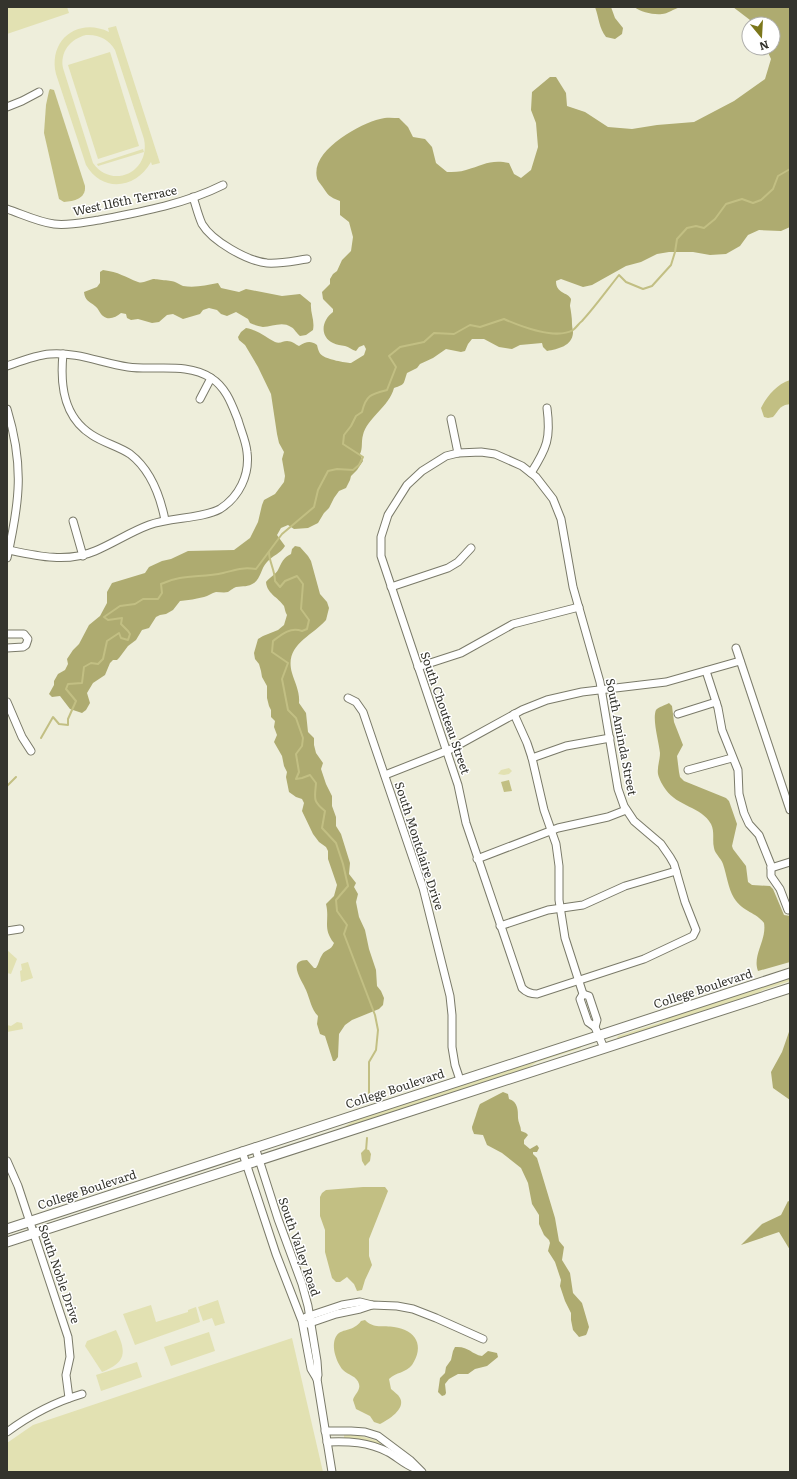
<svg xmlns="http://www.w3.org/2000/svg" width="797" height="1479" font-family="Literata,serif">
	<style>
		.green { fill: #e2e1b2; fill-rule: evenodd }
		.forest { fill: #aeab70 }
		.water { fill: #c2bf83 }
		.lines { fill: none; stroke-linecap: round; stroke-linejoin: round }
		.stream { stroke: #c2bf83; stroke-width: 2 }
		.minor-casing { stroke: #7a7a69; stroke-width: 9 }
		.secondary-casing { stroke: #7a7a69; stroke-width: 11 }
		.minor { stroke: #fff; stroke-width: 7 }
		.secondary { stroke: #fff; stroke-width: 9 }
		.labels { text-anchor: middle; stroke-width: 3; stroke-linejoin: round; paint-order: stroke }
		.street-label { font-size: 12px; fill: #34342d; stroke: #fff }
	</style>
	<rect width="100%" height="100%" fill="#eeeedb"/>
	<g class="green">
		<polygon points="7,7 67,7 69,13 7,34"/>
		<path d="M116,26L160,163L152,165L151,162C136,189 102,193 86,165L56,74C48,40 78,17 109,32L108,28ZM86,35C98,34 109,39 115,50L144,139C151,172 112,190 93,163L63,68C60,52 70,39 86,35Z"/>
		<polygon points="110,52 139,146 98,159 68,65"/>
		<polygon points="143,149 144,152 98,166 97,164"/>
		<polygon points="509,768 512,771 509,774 504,775 498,774 501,770"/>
		<polygon points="7,950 17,959 11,974 7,973"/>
		<polygon points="28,962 33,978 21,982 20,971 22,970 21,964"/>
		<polygon points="790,977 790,981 763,990 751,997 620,1039 617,1038 618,1036 659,1023 670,1017"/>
		<polygon points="17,1022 22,1023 23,1029 7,1032 7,1025 11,1026"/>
		<polygon points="581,1046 581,1048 537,1062 523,1071 345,1129 344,1127 356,1119"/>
		<polygon points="218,1300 225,1323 215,1326 212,1318 203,1321 198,1307"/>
		<polygon points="151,1305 156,1322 188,1312 188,1310 196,1307 200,1322 135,1345 123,1314"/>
		<path d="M116,1330C127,1353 126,1362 102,1372L85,1346L87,1341Z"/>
		<polygon points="209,1332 215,1351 171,1366 164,1347"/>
		<polygon points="292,1338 323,1472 7,1472 7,1443 33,1425"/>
		<polygon points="137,1362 142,1377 101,1391 96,1375"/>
		<polygon points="344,1434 361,1436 381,1442 380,1446 365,1440 344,1438"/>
	</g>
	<g class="forest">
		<path d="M595,7H611L615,18L623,28L622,34L615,39L606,37C599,28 599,18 595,7Z"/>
		<path d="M634,7H680C674,9 667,14 662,14C653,15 641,12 634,7Z"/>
		<path d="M733,7H790V227L781,231L759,230L748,235L740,246L726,254L710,255L693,252H669L657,254L641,262L626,266L592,285L583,287L561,279L556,281C556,294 568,292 571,299C571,301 570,304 570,306C571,312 572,317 572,324C572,327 573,330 573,333C572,346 558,349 547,351L543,347L542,343L520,345L512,349L499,347L484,339H472L468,344L465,351L461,352L446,349L433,358L420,364L417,368L407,373C403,384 406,384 394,388C389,407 367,418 363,435C361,442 363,448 360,454L363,461L357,470L351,476L350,480L346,488L339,491L334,498L329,508L324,513L318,523L308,528L294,529L288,525L281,528L277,535L285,546C280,554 273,555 267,562C261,568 261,578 254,583C248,587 243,586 236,587C233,588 231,590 228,592C224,593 220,592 216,592C212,593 208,596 204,597C196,599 189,600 180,601L173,610L166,614L160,615L156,617L149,628L142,630L136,640L128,646L119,658L117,660H113L110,663L105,675L93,683L87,693L90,703L86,710L82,713L70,709L60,696L52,697L49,694L54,685V681L58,674L65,670L68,664L67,659L73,650L79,644L89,625L100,616L107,603V592L112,583L145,573L149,567L162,561L171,559L188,551L234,550L250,538L258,522L262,505L264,500L275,494L284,482L285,476L282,459L284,452L279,443L277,434L271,394L258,367L245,345L239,340L238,337L241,332L246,328C258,330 265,337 275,342C280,344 283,341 287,341C292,341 295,344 299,346C306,342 310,340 317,345C318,349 319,354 323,356C327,359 345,363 351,363L364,355L366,349L364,345L359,347L356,351C352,350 349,347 345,346C341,345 337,345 333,343C319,336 322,320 333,312V309L323,299L322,292L330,284V279L333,274L337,271L342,260L351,251L353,237L349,222L340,215V201C329,197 328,195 322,186C320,183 317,180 317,178C310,151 359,124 380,119C386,117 393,118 399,118L408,127L413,137L425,139L432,147L436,163L447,172C453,172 460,172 466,170C483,165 491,159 509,163L514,174L521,178L531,170L538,147L536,123L531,110L532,92L550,77H556L566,93L567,106L585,112L608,127L632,129L657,125L694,122L734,101L765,79L771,59L766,48H773V24H753L750,20Z"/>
		<path d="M103,270C119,272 125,277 138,282C143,284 148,280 153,279C155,279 173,281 175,282C178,283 180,285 183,286C196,288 206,285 218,283L221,288L239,292L246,289L282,296L300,294L311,303C310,313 315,320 313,330L306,335L300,336C296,333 295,329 291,327C282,321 272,327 263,327C258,326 254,325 250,323L248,319L236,312L227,316L221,314L217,310L209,308L203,310L200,314L183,319L173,314L167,315L159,322L152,323L138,319L131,320L127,318L126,314L121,313C116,317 109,321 103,316C100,314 99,309 95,306C89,301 85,301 84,292L97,287L100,283V272Z"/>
		<path d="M295,546L300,547L308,556L311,561L320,594L327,602L329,608L326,620C311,637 284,645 292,673C295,683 300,692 299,703L306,713L308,732L314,738V745L316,753L323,763L321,769L326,784L332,796V806L336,817V826L341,834L350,863L349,874L356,883L354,887L358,894L356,902L359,917L365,930L369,949L376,970L377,986L381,991L384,998L383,1005L379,1009L352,1020L345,1025L339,1034L338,1057L335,1061H333L325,1036L320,1034L317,1024L318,1016C311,1009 310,999 306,990C303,982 286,960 307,960L314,968H316C319,964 319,959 322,955C325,949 331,951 334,943C322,928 330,920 326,904L334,896L337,885L328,859V851L326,847L319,842L313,834L302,811L304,803L302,799L296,797L289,792L286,777L287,772L284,766L282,756L274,742L277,735L274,727L275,721L271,717V710L269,706L267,698V686L262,677L261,671L259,664L255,659L254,653L258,639L263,636L278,630L284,625L287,615C285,612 285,609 284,606C278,597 267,594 266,582C269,578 276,574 278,570C282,562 283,558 291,554L292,549Z"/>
		<path d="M669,703L672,706L674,722L683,745L677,756L679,772L680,777L684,781L726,798L729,801L737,824L732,846L733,849L746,866L748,882L752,885L770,886L773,889L784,915L790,916V962L758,971C752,955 767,940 764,923C756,912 744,913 734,898C728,888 727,876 723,864C721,858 715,854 714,848C712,840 715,832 711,824C702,807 677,806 666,790C663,786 659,779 658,774C657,767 660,760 660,753C659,742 652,719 656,710C658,707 666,705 669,703Z"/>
		<polygon points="790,1029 790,1100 773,1088 771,1072 782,1052"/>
		<path d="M503,1092L508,1094L509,1099C518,1102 518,1110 518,1118C518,1122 521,1126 521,1131L526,1133L528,1135L524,1140V1144L530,1149L537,1145L539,1148L537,1152H533V1154L537,1158L555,1218L559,1241L564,1247L562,1260L570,1273L573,1293L582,1303L589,1327L587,1333L586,1335L579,1337L573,1330L571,1320V1313L565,1301L560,1286L561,1280L555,1262L548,1251L550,1243L549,1240L544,1235L539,1224V1215L532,1204L528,1183L521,1168L502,1153L487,1145L483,1135L474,1134C473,1131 472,1130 472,1127C473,1125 479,1105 480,1104Z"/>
		<polygon points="788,1201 790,1202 790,1250 779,1232 741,1245 762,1224 781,1215"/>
		<path d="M455,1347C469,1346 471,1354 482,1356L488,1351L497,1353L498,1357L487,1366L475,1369L468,1374H458L449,1379L445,1384L446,1393L445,1395L442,1396L438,1392L440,1378L445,1373L446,1367L451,1360L453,1351Z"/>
	</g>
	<g class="water">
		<path d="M50,89L54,90L85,186C86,199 74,201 64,202L59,199L44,133L46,105L49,91Z"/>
		<path d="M790,380V404C778,406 780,410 773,417L768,418L764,417L761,408C767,396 777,384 790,380Z"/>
		<polygon points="509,780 512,791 504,792 501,782"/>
		<polygon points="365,1149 369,1150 371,1154 370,1161 365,1166 362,1161 361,1153"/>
		<polygon points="363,1187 385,1187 388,1191 369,1239 369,1256 372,1265 365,1280 362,1290 357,1291 354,1284 347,1277 340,1282 336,1282 332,1278 325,1252 325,1230 320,1216 320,1197 322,1193 326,1190"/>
		<path d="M365,1320C373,1329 384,1325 394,1327C416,1330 425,1346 412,1365C406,1373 396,1372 389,1379L391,1389C394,1392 398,1394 400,1398C406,1409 388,1420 380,1424L374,1422L370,1416L356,1409L353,1400C354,1395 361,1390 359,1384C357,1376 348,1375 343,1370C336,1362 330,1344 337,1335C343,1328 353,1332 361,1321Z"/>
	</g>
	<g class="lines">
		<g class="stream">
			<path d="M269,552C269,562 275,570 275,581L280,587L285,581L297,576L303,584L301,609L309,620L307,629L302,631C290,627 282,634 273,641L272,652L288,663L282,679L288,710L296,718L303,738L302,746L296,754L299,772L296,779L302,778L310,775L316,783C315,798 312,801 325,811L322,828L336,843L343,864L348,886L336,900L337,911L347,925L344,934L375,1015L378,1030L376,1050L369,1062V1096"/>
			<path d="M41,738L53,717L59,724L68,725V719L76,701L66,689L68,684L82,683L84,667L91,663L98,664L103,659L107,641L119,633L121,638L128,640L130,634L128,631L121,624L122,618L108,620L104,617L120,606L135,604L143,599H158L162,593L161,584C182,574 201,578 223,573C236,570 241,567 256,569L282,534L314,507L318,490L328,471L337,469L353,470L359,465L363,457L343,444L344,435L351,426L356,416L362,412C366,395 371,394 387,390L396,367L389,356L400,347L424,342L434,333L454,334L470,325L480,327L504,319C520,326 556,340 573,330C576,328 579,323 582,321C595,307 607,290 619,275L626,282L643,289L652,286L671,265L675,252L677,239L687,228L696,226L704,228L715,219L726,204L742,199L753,203L761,200L773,189L778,176L790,169"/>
			<polyline points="7,786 16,777"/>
			<polyline points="366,1151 367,1138"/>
		</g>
		<g class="minor-casing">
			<g id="minor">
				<polyline points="7,107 22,101 39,92"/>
				<path d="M193,197C196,206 198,215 202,224C212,241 247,261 267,263C280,264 293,261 307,259"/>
				<path d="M7,209C22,214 38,222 54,224C69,226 84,222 99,220C141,212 185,204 223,185"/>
				<path d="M63,354C60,384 63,417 92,435C104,443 118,446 130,454C151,470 160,495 165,520"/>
				<path d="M7,366C21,361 36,355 50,354C78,352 101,363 128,367C154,371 187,362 211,378C226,387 232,405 238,420C241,431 246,441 247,452C250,475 239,497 220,509C202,519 170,517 149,525C130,532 114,543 95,551C67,563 37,556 9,550"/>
				<polyline points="200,399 211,378"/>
				<path d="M7,409C24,465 20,501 7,558"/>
				<polyline points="451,419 458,453"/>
				<path d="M481,452L495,454L522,466L536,477L553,499L561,519L573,587L600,682L618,789L624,806L634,821L661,844L670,857L674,864L685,902L696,930L693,936L644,959L537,994C530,994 526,992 522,988L466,823L458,785L381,556V537L388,515L407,485L422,471L446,456L458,453Z"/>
				<path d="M531,473C547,448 551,438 547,408"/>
				<polyline points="73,521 83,556"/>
				<polyline points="391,587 448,568 458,562 471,548"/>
				<polyline points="7,634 24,634 28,639 26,645 23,647 7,648"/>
				<polyline points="736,648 790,810"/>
				<polyline points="418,667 461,653 513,624 579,607"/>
				<polyline points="706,671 718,708 722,730 738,770 739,794 744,813 749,824 759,835 771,865 771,876 780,889 788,910"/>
				<polyline points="348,698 356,702 363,712 423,888 450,996 452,1015 452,1047 455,1065 460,1080"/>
				<polyline points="7,702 22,737 31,751"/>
				<polyline points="514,714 527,743 532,758 544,810 556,844 559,866 559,900 565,938 583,994 580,999 588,1022 595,1027 604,1048"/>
				<polyline points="678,714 716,702"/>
				<polyline points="532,758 566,746 610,738"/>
				<polyline points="688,770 732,758"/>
				<polyline points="385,775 451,749 522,710 547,700 582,692 666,682 740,661"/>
				<polyline points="477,859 558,828 608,817 626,810"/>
				<polyline points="771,868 790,862"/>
				<polyline points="500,926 548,910 583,905 625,886 676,871"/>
				<polyline points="7,931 20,929"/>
				<polyline points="583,994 589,996 597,1020 595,1027"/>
				<polyline points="255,1147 278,1219 302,1284 308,1306 317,1361 318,1375 317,1379"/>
				<polyline points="242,1151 276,1254 302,1321 311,1369 317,1379 332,1472"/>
				<polyline points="7,1161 18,1186 68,1337 70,1357 66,1375 69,1398"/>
				<polyline points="306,1317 342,1305 360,1302 372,1305 397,1306 413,1309 436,1318 483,1339"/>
				<polyline points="307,1324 336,1314 360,1309 372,1305"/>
				<polyline points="325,1431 351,1431 365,1432 378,1436 410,1460 422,1472"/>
				<path d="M7,1432C30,1415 55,1402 82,1394"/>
				<path d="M327,1442C349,1441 368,1442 388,1452C397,1457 404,1464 414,1468"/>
			</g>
		</g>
		<g class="secondary-casing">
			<g id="secondary">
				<polyline points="7,1229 790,973"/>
				<polyline points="7,1242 790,988"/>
			</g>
		</g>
		<use href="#minor" class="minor"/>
		<use href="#secondary" class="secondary"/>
	</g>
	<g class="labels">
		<g class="street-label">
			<text transform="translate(125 201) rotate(-12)" y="4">West 116th Terrace</text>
			<text transform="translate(445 713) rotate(71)" y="4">South Chouteau Street</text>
			<text transform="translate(621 737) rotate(79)" y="4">South Aminda Street</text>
			<text transform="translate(419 846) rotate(72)" y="4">South Montclaire Drive</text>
			<text transform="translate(703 989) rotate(-18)" y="4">College Boulevard</text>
			<text transform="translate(395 1089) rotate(-18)" y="4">College Boulevard</text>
			<text transform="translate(87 1190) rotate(-18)" y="4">College Boulevard</text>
			<text transform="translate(299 1247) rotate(71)" y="4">South Valley Road</text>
			<text transform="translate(59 1274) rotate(71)" y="4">South Noble Drive</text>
		</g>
	</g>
	<rect width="797" height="1479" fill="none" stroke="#34342d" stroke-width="16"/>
	<g transform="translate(761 36) rotate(162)"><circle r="19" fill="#ffffff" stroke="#aeaeab"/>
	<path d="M0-3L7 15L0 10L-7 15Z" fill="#7c771c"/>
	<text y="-6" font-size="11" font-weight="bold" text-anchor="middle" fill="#34342d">N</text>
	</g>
</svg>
